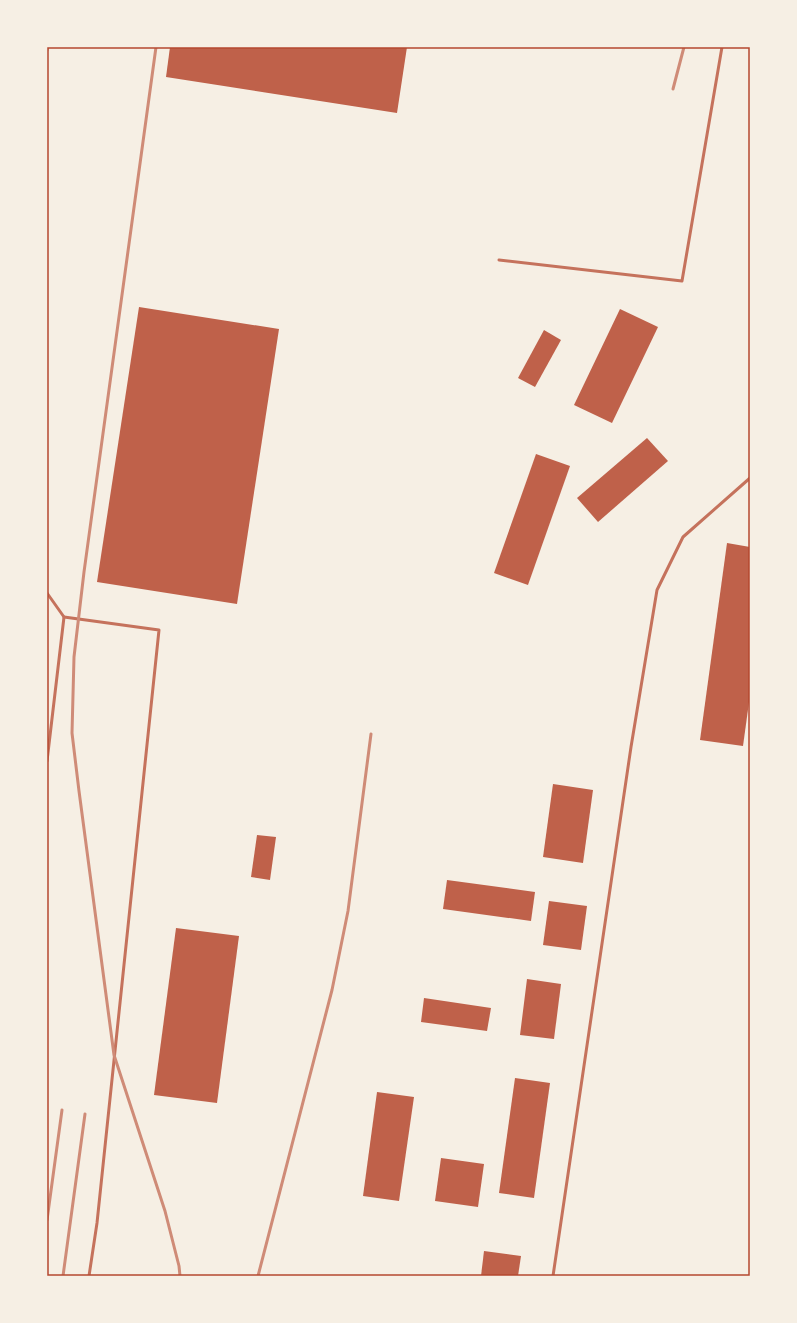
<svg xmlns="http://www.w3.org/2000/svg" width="797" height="1323" font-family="Montserrat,sans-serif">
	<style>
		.building { fill: #bf614a }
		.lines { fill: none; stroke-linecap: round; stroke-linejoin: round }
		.service { stroke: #c5725c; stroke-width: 3 }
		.rail { stroke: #cf8b77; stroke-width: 3 }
		.neatline { fill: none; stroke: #b5482f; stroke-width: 1.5 }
	</style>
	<rect width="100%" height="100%" fill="#f6efe4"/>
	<g class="building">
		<polygon points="170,47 407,47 397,113 166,77"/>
		<polygon points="139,307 279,329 237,604 97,582"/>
		<polygon points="620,309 658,327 612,423 574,405"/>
		<polygon points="544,330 561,340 535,387 518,378"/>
		<polygon points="647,438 668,461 598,522 577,498"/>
		<polygon points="536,454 570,466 528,585 494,573"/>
		<polygon points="727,543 750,547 750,695 743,746 700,740"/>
		<polygon points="553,784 593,790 583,863 543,857"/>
		<polygon points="257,835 276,837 270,880 251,877"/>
		<polygon points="447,880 535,892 531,921 443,909"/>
		<polygon points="549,901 587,906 581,950 543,945"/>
		<polygon points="176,928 239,936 217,1103 154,1095"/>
		<polygon points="527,979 561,984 554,1039 520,1035"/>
		<polygon points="424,998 491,1008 487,1031 421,1022"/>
		<polygon points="515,1078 550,1083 534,1198 499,1193"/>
		<polygon points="377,1092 414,1097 399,1201 363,1196"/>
		<polygon points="441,1158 484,1164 478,1207 435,1201"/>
		<polygon points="484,1251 521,1256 518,1276 481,1276"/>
	</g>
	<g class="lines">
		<g class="service">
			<polyline points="47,50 47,47"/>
			<polyline points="499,260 682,281 722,47"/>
			<polyline points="47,593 64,617 47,761"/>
			<polyline points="64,617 159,630 97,1223 89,1276"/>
			<polyline points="553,1276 631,747 657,590 683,537 750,478"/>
		</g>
		<g class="rail">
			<polyline points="156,47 84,572 74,657 72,733 79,791 114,1055 165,1211 179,1266 180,1276"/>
			<polyline points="673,89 684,47"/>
			<polyline points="47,1220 62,1110"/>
			<polyline points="63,1276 85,1114"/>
			<polyline points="258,1276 332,990 348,911 371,734"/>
		</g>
	</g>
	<rect width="797" height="1323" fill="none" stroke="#f6efe4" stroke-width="96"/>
	<rect x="48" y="48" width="701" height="1227" class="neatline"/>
</svg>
